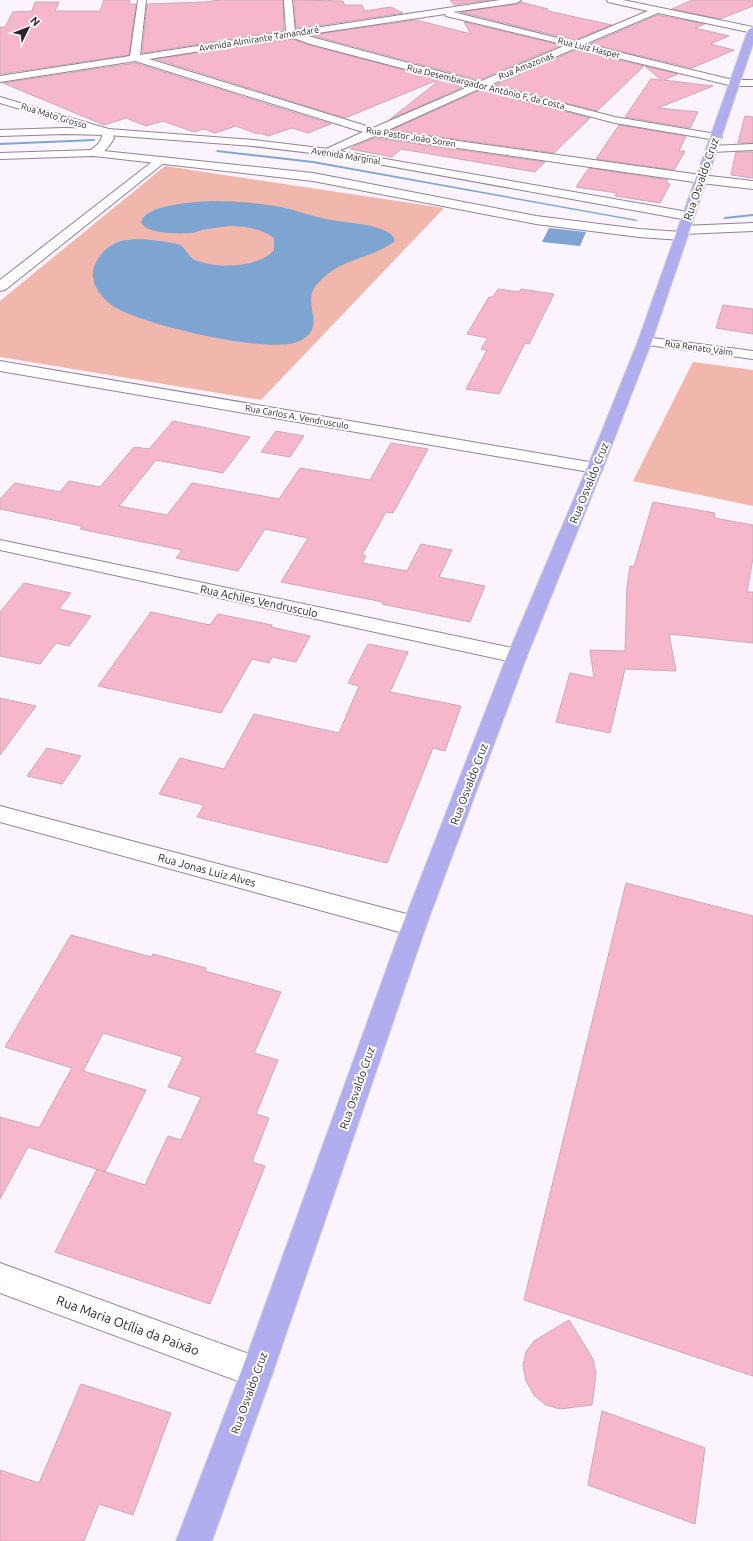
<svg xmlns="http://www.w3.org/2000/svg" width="753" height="1541" font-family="Ubuntu,sans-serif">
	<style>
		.green { fill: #f1b7ac }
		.water { fill: #7ea5d1 }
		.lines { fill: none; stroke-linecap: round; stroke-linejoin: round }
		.stream { fill: #7ea5d1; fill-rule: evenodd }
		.building { fill: #f6b7cd; stroke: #cbaab5 }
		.street-casing { stroke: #948097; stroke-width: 2 }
		.secondary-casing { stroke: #948097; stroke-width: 2 }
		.highway-casing { stroke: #d5d3d5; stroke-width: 2 }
		.street { fill: #fff; fill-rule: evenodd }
		.secondary { fill: #fff; fill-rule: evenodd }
		.highway { fill: #b1aeef; fill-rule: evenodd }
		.labels { text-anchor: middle; stroke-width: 4; stroke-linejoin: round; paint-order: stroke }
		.far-street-label { font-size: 9px; fill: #2c242e; stroke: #fff }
		.street-label { font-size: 11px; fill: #2c242e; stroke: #fff }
		.near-street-label { font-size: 13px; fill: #2c242e; stroke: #fff }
	</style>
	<rect width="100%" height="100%" fill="#fbf3fd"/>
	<g class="green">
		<polygon points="165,166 444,208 261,400 0,357 0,301"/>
		<polygon points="693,362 753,370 753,506 633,481"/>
	</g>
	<g class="water">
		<path d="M211,201C234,201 259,203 281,207C298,211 314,217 331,220C345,223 392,224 395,241C369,261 338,257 315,287C302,305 329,329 297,342C267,354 136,324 110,304C104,299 96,290 94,282C88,266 105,245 121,241C139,237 160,241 178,244C186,247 187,256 195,260C216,269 259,268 274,250V238C261,229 246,226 230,226C221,227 211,228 202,230C198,231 194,233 190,233C178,234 146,234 141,222C146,204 195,202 211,201Z"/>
		<polygon points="549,228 586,232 580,246 542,242"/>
	</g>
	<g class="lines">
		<g class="stream">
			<polygon points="95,139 94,141 0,145 0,143"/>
			<polygon points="216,150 313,161 638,220 636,221 313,163 217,152"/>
			<polygon points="753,214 753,216 725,219 723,218 725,217"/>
		</g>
	</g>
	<g class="building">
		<polygon points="104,0 130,0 129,4 136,4 129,55 0,74 0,27 5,27 13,12 32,11 35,2 59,2 55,11 100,11"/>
		<polygon points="220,0 283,0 284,31 142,53 147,4 204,2"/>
		<polygon points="294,0 343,1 344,5 362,5 364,11 391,7 403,13 296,29"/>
		<polygon points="450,0 490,0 454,5"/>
		<polygon points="692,0 753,0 753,6 720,19 672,9"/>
		<polygon points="520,2 548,9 548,11 612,25 574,40 461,12 517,4"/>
		<polygon points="658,15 705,24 695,28 729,36 710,44 734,50 692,68 590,44"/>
		<polygon points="416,20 471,34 464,22 561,45 479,80 311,35"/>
		<polygon points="291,39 310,45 465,86 389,120 436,83 435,81 345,118 156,59"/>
		<polygon points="576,50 644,66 597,111 495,85"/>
		<polygon points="135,63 331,124 308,133 292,128 268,136 260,133 257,134 236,126 215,133 204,129 194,132 163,121 146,126 126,118 104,125 3,83"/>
		<polygon points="645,66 678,74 664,80 713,86 658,108 698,112 690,128 625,117 651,79 661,80"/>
		<polygon points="481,90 590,118 554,153 391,130"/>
		<polygon points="745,116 753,117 753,143 738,143"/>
		<polygon points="619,125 686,136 679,151 685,151 674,170 596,159"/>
		<polygon points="375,138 545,162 535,172 401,149 392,157 350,149 355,146"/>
		<polygon points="736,152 753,152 753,178 731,175"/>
		<polygon points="589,168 668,180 666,183 670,184 660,203 615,196 617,193 576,187"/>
		<polygon points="498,289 519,292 521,289 554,294 529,344 525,343 499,394 466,389 487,350 481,349 488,338 467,334 489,297 493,297"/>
		<polygon points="723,305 753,309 753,334 716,328"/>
		<polygon points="173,421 250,437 223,473 156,460 119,506 167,515 192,483 279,499 300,468 370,480 391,443 428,449 393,513 386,512 362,555 366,556 362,563 407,571 421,544 452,550 439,577 485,586 470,622 382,604 383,602 281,582 308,538 265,529 238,571 176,558 182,550 80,529 82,526 0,509 0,499 15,483 60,492 69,481 100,487 134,447 149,449"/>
		<polygon points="276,431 304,436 290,457 261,452"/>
		<polygon points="653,502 715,513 714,518 753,525 753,558 747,592 753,592 753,643 669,634 676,671 625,669 610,733 556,722 570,673 594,678 590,650 625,651 627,587 630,566 634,567"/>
		<polygon points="24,583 71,593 59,609 91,616 69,646 56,643 40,664 0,656 0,612"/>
		<polygon points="151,612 210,625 218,614 272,625 271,627 310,636 296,662 272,657 269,663 252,659 221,713 98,686"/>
		<polygon points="368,644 408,652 390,692 461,706 445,751 433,748 387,863 197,817 204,805 159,794 180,758 224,769 254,714 339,733 359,686 348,683"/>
		<polygon points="0,698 36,706 0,755"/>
		<polygon points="47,748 81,756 62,784 27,776"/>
		<polygon points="626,883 753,916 753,1376 524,1300"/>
		<polygon points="71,935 151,957 153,954 206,968 205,971 281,992 254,1053 278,1060 256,1114 269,1118 252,1162 265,1166 210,1304 55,1252 97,1169 145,1185 168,1136 181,1140 201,1097 168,1087 183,1057 103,1033 83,1071 146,1090 105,1172 28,1147 0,1199 0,1117 39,1128 72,1068 5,1047"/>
		<polygon points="569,1320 593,1359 596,1374 592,1405 560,1409 546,1405 534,1395 526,1381 523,1366 526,1352 534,1341"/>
		<polygon points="81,1384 171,1413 133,1515 99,1504 84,1541 0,1541 0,1470 39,1483"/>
		<polygon points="602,1411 705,1448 695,1524 588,1485"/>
	</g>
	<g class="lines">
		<g class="street-casing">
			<g id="street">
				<path d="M138,0H146L140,55L286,32L284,0H292L295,31L500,0H521L517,3L453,12L574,42L648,11L608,2L607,0H623L753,27V33L658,13L585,44L733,80H753V86H733L576,48L490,85L615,117L716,134L722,137L720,139L716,140L615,123L481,88L386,131L701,175L753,181V189L701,183L375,136L328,155L324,154L322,152L324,150L363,132L135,61L0,82V76L130,56ZM445,14L446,16L566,45L479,82L304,35ZM291,37L310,44L470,86L373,128L149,59Z"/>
				<path d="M0,97L112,130L114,138C109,147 101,158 90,155L88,153C94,146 102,144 102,134L0,103Z"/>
				<polygon points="753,144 753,150 712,152 708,151 706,149 708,147 712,146"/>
				<polygon points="161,157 165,158 167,160 165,162 5,290 0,291 0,280 157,158"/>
				<polygon points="753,223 753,231 683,234 679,233 677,230 679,227 683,226"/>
				<polygon points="645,337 753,351 753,359 640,344 638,341 640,338"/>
				<polygon points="0,361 595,463 601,464 603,468 601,472 595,473 0,371"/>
				<polygon points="0,540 517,649 524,651 527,656 524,661 517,663 0,550"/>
				<polygon points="0,806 414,916 423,919 426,926 423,933 414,936 0,822"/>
				<polygon points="0,1263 268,1361 273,1372 268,1383 257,1388 0,1293"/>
			</g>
		</g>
		<g class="secondary-casing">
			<g id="secondary">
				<polygon points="64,128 108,129 253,140 328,149 688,212 692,213 694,216 692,219 688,220 328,155 253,146 108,135 64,134 0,136 0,130"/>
				<polygon points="94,150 313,173 536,216 639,229 681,232 686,233 687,236 686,239 681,240 639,237 536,224 313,181 94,156 0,159 0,153"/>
			</g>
		</g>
		<g class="highway-casing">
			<polygon id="highway" points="753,27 753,44 652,341 603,468 527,656 426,926 273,1372 212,1541 176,1541 241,1372 402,926 507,656 587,468 638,341 748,30"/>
		</g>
		<use href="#street" class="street"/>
		<use href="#secondary" class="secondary"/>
		<use href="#highway" class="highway"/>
	</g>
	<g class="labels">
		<g class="far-street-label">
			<text transform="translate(259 39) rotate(-9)" y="3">Avenida Almirante Tamandaré</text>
			<text transform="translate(589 48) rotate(14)" y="3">Rua Luiz Hasper</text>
			<text transform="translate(526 66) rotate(-22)" y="3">Rua Amazonas</text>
			<text transform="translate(486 87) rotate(14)" y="3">Rua Desembargador Antônio F. da Costa</text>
			<text transform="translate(54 116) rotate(17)" y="3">Rua Mato Grosso</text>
			<text transform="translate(411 137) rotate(9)" y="3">Rua Pastor João Soren</text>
			<text transform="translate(346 156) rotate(9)" y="3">Avenida Marginal</text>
			<text transform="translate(699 348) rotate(8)" y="3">Rua Renato Vaim</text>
			<text transform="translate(297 417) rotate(10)" y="3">Rua Carlos A. Vendrusculo</text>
		</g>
		<g class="street-label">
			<text transform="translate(701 179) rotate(-71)" y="4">Rua Osvaldo Cruz</text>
			<text transform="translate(589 483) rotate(-68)" y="4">Rua Osvaldo Cruz</text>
			<text transform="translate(259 601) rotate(12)" y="4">Rua Achiles Vendrusculo</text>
			<text transform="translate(469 784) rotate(-69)" y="4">Rua Osvaldo Cruz</text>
			<text transform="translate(207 870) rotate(15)" y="4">Rua Jonas Luiz Alves</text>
			<text transform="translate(357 1088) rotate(-71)" y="4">Rua Osvaldo Cruz</text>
			<text transform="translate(249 1393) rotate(-70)" y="4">Rua Osvaldo Cruz</text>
		</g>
		<g class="near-street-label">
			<text transform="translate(128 1325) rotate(20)" y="5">Rua Maria Otília da Paixão</text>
		</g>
	</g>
	<g transform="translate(28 28) rotate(47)" stroke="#ffffff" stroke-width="3" paint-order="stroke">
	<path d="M0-3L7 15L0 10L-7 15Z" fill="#2c242e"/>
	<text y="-6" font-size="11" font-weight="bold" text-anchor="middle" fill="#2c242e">N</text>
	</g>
</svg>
